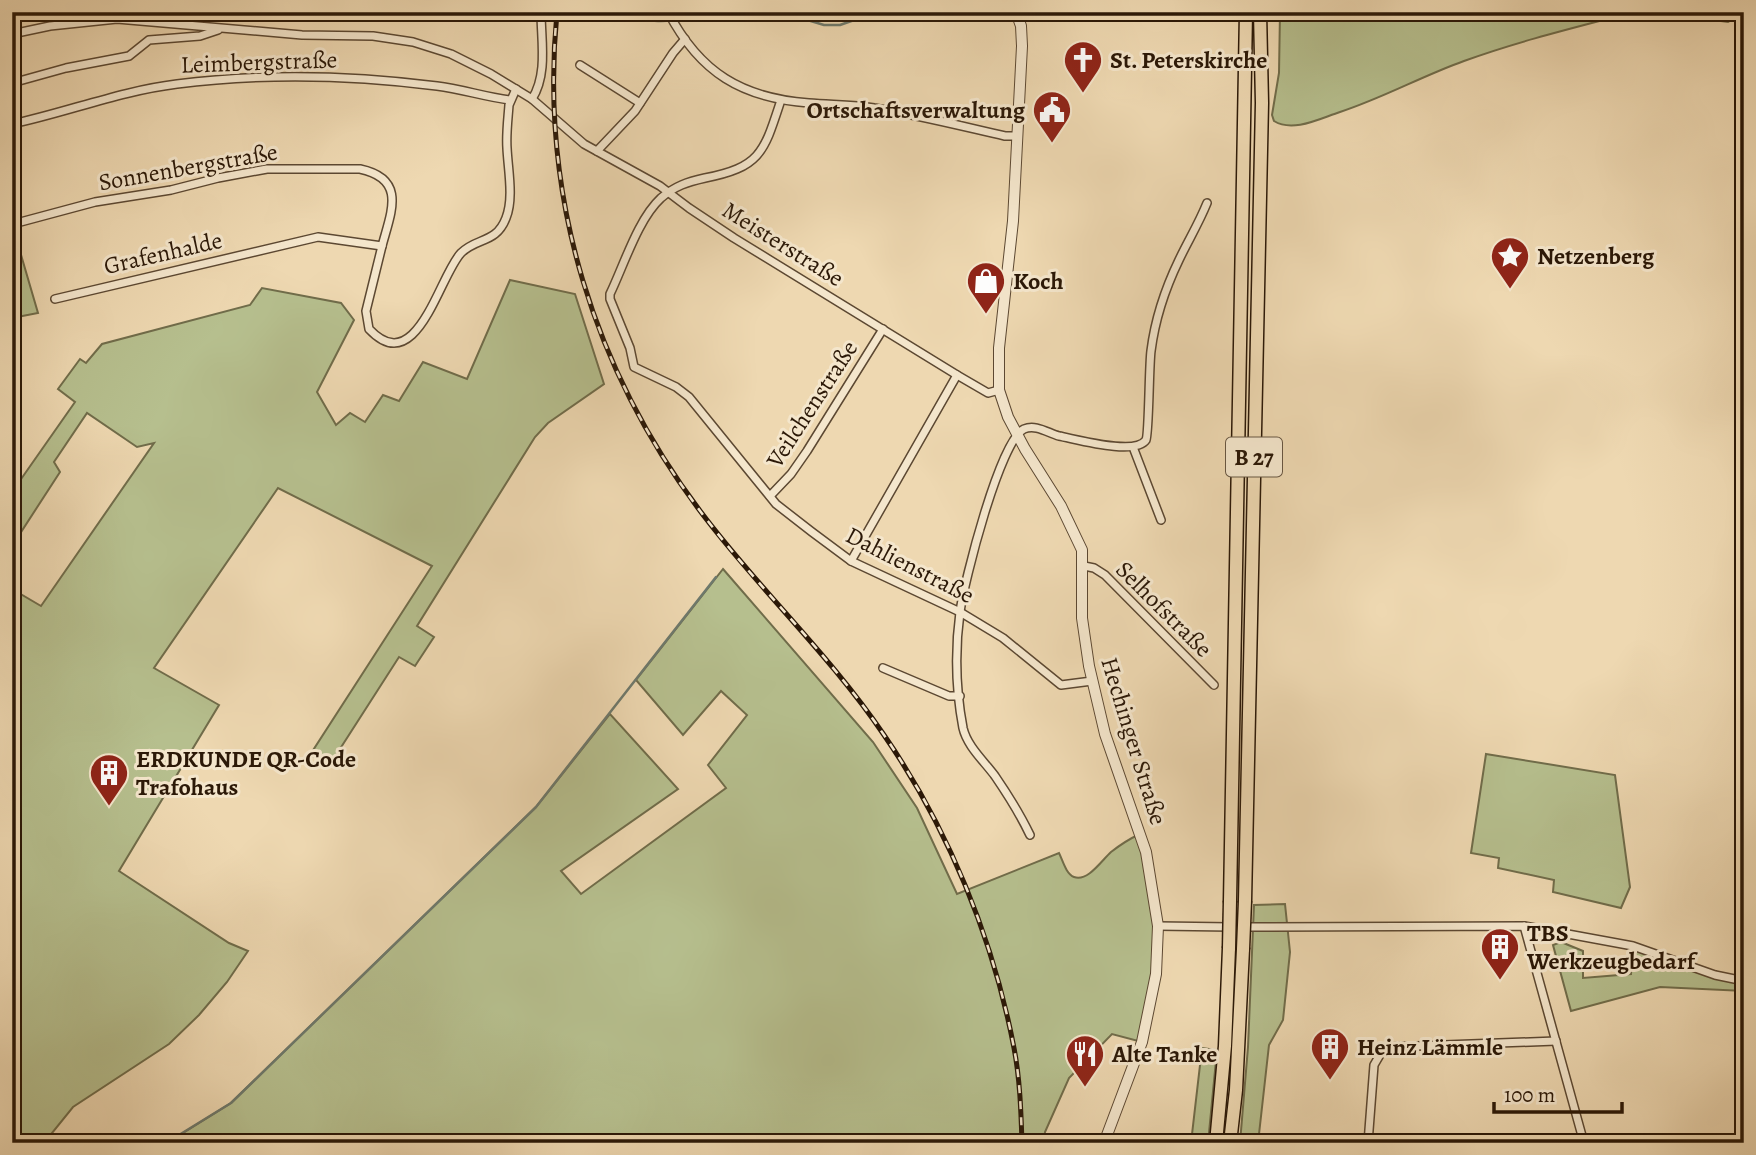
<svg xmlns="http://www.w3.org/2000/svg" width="1756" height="1155" font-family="Alegreya,serif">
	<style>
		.green { fill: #b6bf8e; stroke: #706c4a; stroke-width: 2 }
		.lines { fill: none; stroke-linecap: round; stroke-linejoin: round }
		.stream { stroke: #6e796c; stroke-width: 2.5 }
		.minor-casing { stroke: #5c4832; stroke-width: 10 }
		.tertiary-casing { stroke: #5c4832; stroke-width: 12 }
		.trunk-casing { stroke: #2b1807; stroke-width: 15 }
		.minor { stroke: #f4e6cc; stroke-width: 7 }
		.tertiary { stroke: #f4e6cc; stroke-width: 10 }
		.trunk { stroke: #eed8b1; stroke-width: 12 }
		.rail-casing { stroke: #2b1807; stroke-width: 5 }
		.rail { stroke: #f4e6cc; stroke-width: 2.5; stroke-dasharray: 8; stroke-linecap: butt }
		.trunk-bridge-casing { stroke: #2b1807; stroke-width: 15; stroke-linecap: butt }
		.trunk-bridge { stroke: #eed8b1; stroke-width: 12 }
		.labels { text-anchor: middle; stroke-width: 6; stroke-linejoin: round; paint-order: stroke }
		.shield { fill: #f4e6cc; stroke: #675642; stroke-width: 2 }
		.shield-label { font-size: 23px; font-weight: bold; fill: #2b1807 }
		.poi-label { font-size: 24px; font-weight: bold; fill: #2b1807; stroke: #f4e6cc; text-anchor: start }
		.street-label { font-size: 24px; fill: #2b1807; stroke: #f4e6cc }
	</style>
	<rect width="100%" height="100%" fill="#eed8b1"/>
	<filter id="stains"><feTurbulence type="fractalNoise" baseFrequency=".00286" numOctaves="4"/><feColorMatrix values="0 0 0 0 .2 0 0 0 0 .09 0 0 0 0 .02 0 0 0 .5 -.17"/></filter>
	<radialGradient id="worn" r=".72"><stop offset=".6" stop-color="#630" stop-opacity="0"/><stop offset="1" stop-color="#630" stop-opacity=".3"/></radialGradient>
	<g class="green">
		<path d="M1280,12H1634C1577,27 1519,41 1464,61C1422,76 1383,98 1340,112C1321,118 1293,133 1274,121L1272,115L1279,73Z"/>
		<polygon points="1708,12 1744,12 1744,13 1728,22 1721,21"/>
		<polygon points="12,224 38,313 12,318"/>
		<polygon points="510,280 575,294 604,384 548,423 535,437 417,626 434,637 415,666 399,657 329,766 310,755 432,566 278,488 154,668 219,705 119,871 229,943 248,951 227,982 199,1015 169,1044 73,1107 44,1143 12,1143 12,589 41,606 154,443 137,447 87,413 54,462 60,472 12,546 12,492 75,402 58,389 80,359 86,363 102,344 250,305 262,288 341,303 354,320 317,392 336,425 350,413 365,422 383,395 399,401 423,362 467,379"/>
		<path d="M723,569L873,742L917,808L957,894L1059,853C1063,861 1066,874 1074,877C1088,882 1102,860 1111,852C1120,845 1129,839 1140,834L1158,926L1142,1042L1112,1034L1069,1078L1045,1132L1044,1143H167L231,1103L536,807L610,714L678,789L561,871L581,894L726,788L708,765L747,715L721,691L683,735L636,680Z"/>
		<polygon points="1486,754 1615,775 1630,887 1621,908 1553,892 1554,880 1498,868 1499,858 1471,853"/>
		<polygon points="1285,904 1290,952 1283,1020 1269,1045 1258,1143 1240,1143 1248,1047 1254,905"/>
		<polygon points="1561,942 1583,951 1583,978 1631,974 1633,946 1744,981 1744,991 1660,987 1571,1011 1553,945"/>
		<polygon points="1202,1048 1217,1050 1208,1143 1191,1143"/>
	</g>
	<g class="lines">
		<g class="stream">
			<path d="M613,12C644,22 672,26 702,12"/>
			<polyline points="781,12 824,25 840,25 877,12"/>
			<polyline points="166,1143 231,1103 536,807 716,577"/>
		</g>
		<g class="minor-casing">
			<g id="minor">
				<path d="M668,12C700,73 742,98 809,103C830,105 853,104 874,108C918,115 961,126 1005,136H1017"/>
				<polyline points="12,34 50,26 117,19 302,35 373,36 413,42 451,54 491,74 532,99 584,144 660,186 689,208 734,238 957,375 988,393 999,390"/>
				<polyline points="580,65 640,103"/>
				<polyline points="12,83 66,68 129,56 149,40 200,36 218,30"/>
				<path d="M532,99C548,74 541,40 541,12"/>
				<path d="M781,100C764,152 761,167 705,178C687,182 675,186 661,198C638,219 624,265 610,294V299L630,348L634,367L676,387L689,397L776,504L812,532L851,561L960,612L1003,638L1061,685L1092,681"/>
				<path d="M12,124C68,112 120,91 177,84C264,73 350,75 437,86C462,89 485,97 510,100"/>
				<polyline points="597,151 635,111 673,53 685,39"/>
				<path d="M13,224L95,202L171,190L218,178L267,169H360C407,179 391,212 382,246"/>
				<path d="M55,299L318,237L382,246L366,311L369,329C417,380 439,276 461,253C477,237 496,244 506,218C514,198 508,170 507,148C506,134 508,119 509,105L516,89"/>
				<polyline points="1133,447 1161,520"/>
				<polyline points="770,496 791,474 807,451 883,329"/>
				<polyline points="851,561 957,375"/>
				<polyline points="1084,566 1094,568 1105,575 1214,685"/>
				<polyline points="883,668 949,696 960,696"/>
				<path d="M1030,835C1020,814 1008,795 995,776C984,761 967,746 963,728C956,691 955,649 960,612C964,582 1000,440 1024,429C1036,424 1048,433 1059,436C1076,439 1135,456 1146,440C1149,434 1149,365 1151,351C1155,319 1165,289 1179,260C1188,241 1199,223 1207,203"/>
				<polyline points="1158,926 1231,927"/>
				<polyline points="1524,926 1584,1143"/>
				<polyline points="1243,927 1524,926 1633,946 1715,975 1744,981"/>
				<polyline points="1368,1143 1374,1065 1381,1053 1389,1047 1556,1041"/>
			</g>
		</g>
		<g class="tertiary-casing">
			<polyline id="tertiary" points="1016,12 1021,26 1022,46 1013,221 999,348 999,390 1008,417 1025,449 1061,506 1082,550 1082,618 1089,666 1105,734 1146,852 1158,926 1156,974 1142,1042 1104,1143"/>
		</g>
		<g class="trunk-casing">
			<g id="trunk">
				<polyline points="1230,901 1246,12"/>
				<polyline points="1245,901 1262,103 1260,12"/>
				<polyline points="1216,1143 1225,1046 1229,948"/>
				<polyline points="1230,1143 1236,1090 1243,949"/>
			</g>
		</g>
		<use href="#minor" class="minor"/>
		<use href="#tertiary" class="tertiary"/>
		<use href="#trunk" class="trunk"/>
		<g class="rail-casing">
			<path id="rail" d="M557,12C539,197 594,374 707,520C764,594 832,658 884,735C948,828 993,938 1014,1048C1020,1079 1021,1112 1022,1143"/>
		</g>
		<use href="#rail" class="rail"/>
		<g class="trunk-bridge-casing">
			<g id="trunk-bridge">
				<polyline points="1229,948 1230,901"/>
				<polyline points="1243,949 1245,901"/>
			</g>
		</g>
		<use href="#trunk-bridge" class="trunk-bridge"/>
	</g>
	<defs>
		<g id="church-pin" transform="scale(2.0125)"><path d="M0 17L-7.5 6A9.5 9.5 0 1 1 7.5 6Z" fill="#8f2418" stroke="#f4e6cc"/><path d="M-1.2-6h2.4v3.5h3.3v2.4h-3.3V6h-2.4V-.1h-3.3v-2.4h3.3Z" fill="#fff"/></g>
		<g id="civic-pin" transform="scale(2.0125)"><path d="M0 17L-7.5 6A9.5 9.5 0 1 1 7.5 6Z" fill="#8f2418" stroke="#f4e6cc"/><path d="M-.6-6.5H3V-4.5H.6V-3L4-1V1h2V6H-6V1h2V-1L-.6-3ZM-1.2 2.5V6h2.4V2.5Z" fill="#fff"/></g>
		<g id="sight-pin" transform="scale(2.0125)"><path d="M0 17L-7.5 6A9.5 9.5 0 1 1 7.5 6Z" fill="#8f2418" stroke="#f4e6cc"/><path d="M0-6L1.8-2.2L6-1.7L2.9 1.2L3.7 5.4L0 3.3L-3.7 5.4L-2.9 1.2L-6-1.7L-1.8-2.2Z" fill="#fff"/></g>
		<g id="shop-pin" transform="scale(2.0125)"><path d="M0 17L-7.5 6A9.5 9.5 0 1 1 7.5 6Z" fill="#8f2418" stroke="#f4e6cc"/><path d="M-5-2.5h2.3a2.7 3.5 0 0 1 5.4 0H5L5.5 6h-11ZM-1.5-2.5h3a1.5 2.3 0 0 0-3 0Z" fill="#fff"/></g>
		<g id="building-pin" transform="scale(2.0125)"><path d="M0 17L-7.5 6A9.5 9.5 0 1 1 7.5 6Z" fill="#8f2418" stroke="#f4e6cc"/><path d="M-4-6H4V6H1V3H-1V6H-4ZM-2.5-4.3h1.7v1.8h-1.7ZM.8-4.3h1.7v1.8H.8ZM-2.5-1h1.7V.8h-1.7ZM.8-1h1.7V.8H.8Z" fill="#fff"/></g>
		<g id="restaurant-pin" transform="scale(2.0125)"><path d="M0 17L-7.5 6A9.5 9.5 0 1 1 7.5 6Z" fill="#8f2418" stroke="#f4e6cc"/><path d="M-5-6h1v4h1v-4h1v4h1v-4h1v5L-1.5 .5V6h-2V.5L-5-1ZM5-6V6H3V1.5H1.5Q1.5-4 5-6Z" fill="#fff"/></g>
	</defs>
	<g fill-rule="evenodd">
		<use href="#church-pin" x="1083" y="60"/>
		<use href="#civic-pin" x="1052" y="110"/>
		<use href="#sight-pin" x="1510" y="256"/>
		<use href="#shop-pin" x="986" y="281"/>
		<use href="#building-pin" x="109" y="773"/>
		<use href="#building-pin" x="1500" y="947"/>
		<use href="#building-pin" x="1330" y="1047"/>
		<use href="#restaurant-pin" x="1085" y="1054"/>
	</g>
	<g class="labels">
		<rect class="shield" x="1226" y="437.5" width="56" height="39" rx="5"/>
		<g class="shield-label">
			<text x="1254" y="465">B 27</text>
		</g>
		<g class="poi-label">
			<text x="1110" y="68">St. Peterskirche</text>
			<text x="1025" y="118" text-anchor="end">Ortschaftsverwaltung</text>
			<text x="1537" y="264">Netzenberg</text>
			<text x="1013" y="289">Koch</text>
			<text x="136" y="767">ERDKUNDE QR-Code<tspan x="136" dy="28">Trafohaus</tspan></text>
			<text x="1527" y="941">TBS<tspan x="1527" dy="28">Werkzeugbedarf</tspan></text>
			<text x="1357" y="1055">Heinz Lämmle</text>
			<text x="1112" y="1062">Alte Tanke</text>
		</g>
		<g class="street-label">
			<text transform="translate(259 62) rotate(-2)" y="8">Leimbergstraße</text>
			<text transform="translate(188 167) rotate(-10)" y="8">Sonnenbergstraße</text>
			<text transform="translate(783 244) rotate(32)" y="8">Meisterstraße</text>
			<text transform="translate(163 253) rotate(-13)" y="8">Grafenhalde</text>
			<text transform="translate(812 404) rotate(-57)" y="8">Veilchenstraße</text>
			<text transform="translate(910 565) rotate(27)" y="8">Dahlienstraße</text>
			<text transform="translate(1164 609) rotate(45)" y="8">Selhofstraße</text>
			<text transform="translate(1134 741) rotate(73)" y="8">Hechinger Straße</text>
		</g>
	</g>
	<rect width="1756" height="1155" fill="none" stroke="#eed8b1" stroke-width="42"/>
	<rect x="14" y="14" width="1728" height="1127" fill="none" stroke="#2b1807" stroke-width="3.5"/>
	<rect x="21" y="21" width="1714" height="1113" fill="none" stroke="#2b1807" stroke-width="2"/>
	<path d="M1494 1102v10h128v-10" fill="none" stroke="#2b1807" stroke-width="3.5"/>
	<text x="1504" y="1102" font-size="21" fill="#2b1807" stroke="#f4e6cc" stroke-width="5" paint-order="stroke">100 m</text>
	<rect width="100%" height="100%" filter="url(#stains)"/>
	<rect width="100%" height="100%" fill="url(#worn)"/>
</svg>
